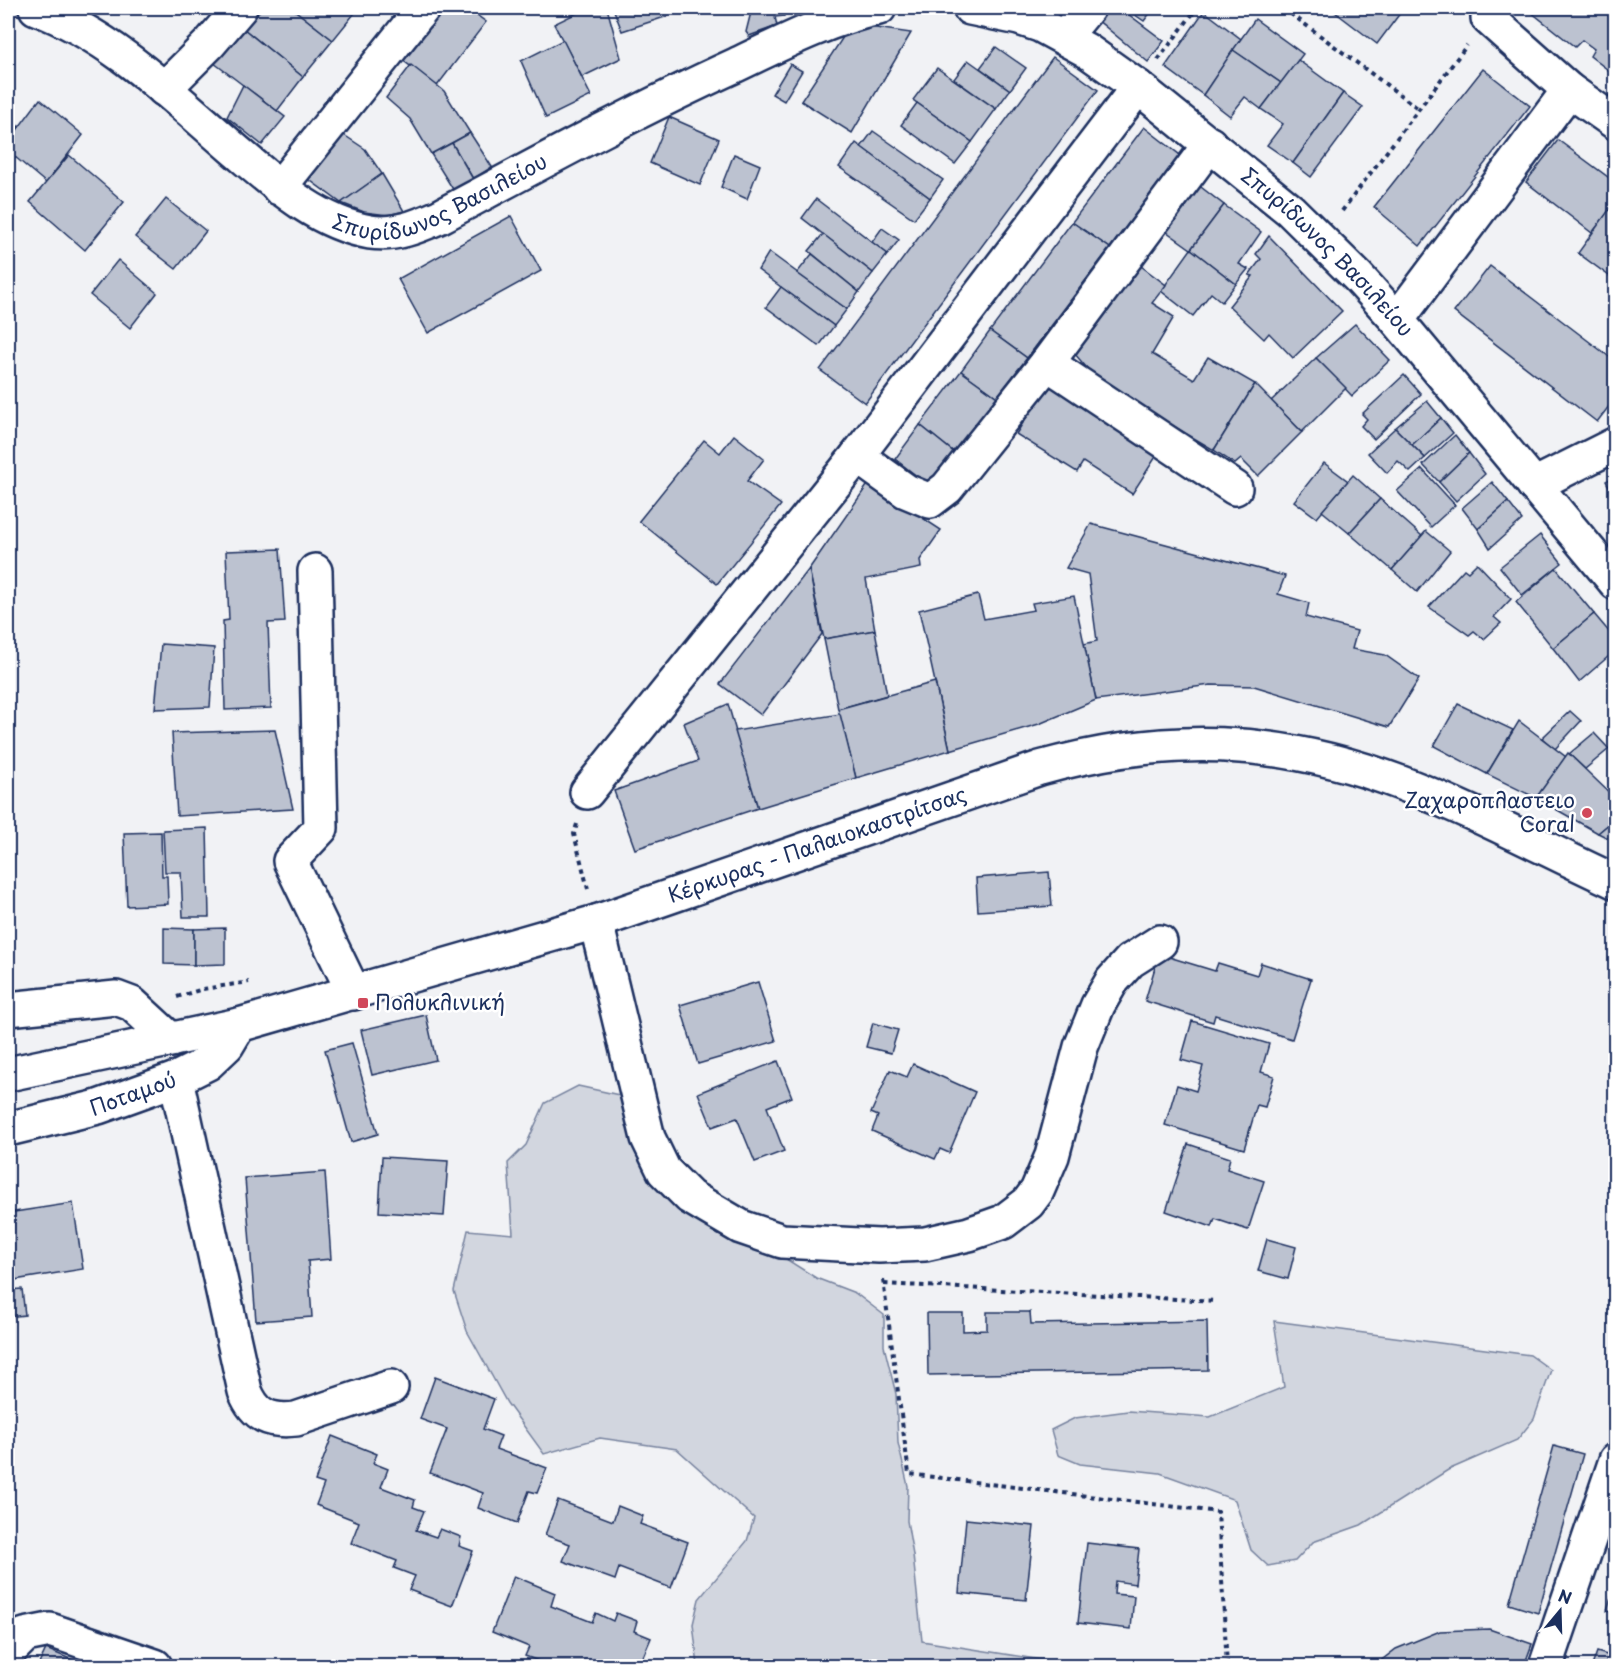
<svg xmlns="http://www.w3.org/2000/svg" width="1623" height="1674" font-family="'Playpen Sans',sans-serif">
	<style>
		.green { fill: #d2d6df; stroke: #76829e; stroke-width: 1.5 }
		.building { fill: #bcc2d0; stroke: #1b2f5e; stroke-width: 1.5 }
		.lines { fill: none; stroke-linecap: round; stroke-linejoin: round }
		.minor-casing { stroke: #1b2f5e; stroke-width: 38 }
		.major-casing { stroke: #1b2f5e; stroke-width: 38 }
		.path { stroke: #1b2f5e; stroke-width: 4; stroke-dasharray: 4.5 4.5; stroke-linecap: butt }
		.minor { stroke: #fff; stroke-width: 33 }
		.major { stroke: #fff; stroke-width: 33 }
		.poi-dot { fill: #d1495b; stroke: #fff; stroke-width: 2 }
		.labels { text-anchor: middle; stroke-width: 5; stroke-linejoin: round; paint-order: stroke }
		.street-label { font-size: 21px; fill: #1b2f5e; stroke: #fff }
		.poi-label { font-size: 21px; fill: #1b2f5e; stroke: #fff; text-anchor: end }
	</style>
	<rect width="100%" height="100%" fill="#f1f2f5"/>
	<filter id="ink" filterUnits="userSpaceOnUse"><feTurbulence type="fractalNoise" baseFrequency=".0167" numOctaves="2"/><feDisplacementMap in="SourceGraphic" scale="12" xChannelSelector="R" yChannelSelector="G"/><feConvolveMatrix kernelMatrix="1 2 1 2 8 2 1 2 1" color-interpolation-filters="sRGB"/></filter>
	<g filter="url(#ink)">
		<g class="green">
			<polygon points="578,1086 619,1095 634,1124 639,1158 681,1212 734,1226 816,1278 855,1293 884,1315 884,1346 896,1394 898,1443 908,1486 907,1521 913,1555 922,1641 1081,1666 698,1666 693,1624 699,1599 747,1541 754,1518 677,1449 600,1438 544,1454 507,1403 467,1331 454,1291 468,1230 513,1234 508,1163 526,1145 545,1103"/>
			<polygon points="1274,1321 1530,1355 1551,1370 1534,1419 1517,1440 1448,1470 1361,1525 1313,1542 1295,1561 1268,1566 1251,1550 1235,1500 1160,1473 1080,1464 1058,1455 1051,1430 1075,1418 1128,1411 1210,1417 1284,1387"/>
		</g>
		<g class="building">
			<polygon points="262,8 292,8 333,40 303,77 244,29"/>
			<polygon points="292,8 356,8 358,9 333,40"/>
			<polygon points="440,8 467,8 486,22 437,86 401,59"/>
			<polygon points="587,8 607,8 621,58 582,77 554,24"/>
			<polygon points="613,8 664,8 668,16 622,31"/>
			<polygon points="752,8 783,8 784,16 775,17 777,26 749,36 746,32"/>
			<polygon points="1104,8 1120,8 1164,41 1148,62 1096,19"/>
			<polygon points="1125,8 1154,8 1144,21"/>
			<polygon points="1332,8 1404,8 1377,44 1331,9"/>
			<polygon points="1526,8 1616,8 1616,76 1590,56 1594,49 1582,40 1575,47"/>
			<polygon points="1204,11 1241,39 1203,95 1165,67"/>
			<polygon points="1255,19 1303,54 1281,83 1233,50"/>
			<polygon points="862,26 911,33 852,133 801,101 845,34"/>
			<polygon points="244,29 303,77 277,111 214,63"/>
			<polygon points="563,40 591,96 546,118 521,61"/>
			<polygon points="996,47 1026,68 1010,90 980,68"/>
			<polygon points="1233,50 1281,83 1261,109 1245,97 1230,116 1203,95"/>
			<polygon points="1053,57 1098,90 865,403 820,370"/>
			<polygon points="968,60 1010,90 996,109 954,79"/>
			<polygon points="1298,60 1343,93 1293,163 1267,145 1283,124 1261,109"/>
			<polygon points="790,64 802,71 784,101 772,94"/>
			<polygon points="411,65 444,91 470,133 431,154 410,119 386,98"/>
			<polygon points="937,68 996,109 972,142 913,100"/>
			<polygon points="1483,69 1530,106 1420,246 1374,207"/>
			<polygon points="243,85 285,117 262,145 227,117"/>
			<polygon points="1343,93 1363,107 1311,177 1293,163"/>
			<polygon points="40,99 83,135 46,183 8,151 8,142"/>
			<polygon points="917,103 972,142 955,164 901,125"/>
			<polygon points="669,117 719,139 700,185 650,163"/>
			<polygon points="8,118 19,127 8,142"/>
			<polygon points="1144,127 1180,155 1110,248 1072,222"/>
			<polygon points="873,131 943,180 930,198 861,147"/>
			<polygon points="341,133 365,149 382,174 341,203 307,178"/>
			<polygon points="470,133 492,167 473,179 452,143"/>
			<polygon points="1558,140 1616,183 1616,202 1592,233 1526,182"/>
			<polygon points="452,143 473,179 454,191 431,154"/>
			<polygon points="856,143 930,198 914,219 839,167"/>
			<polygon points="734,154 760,165 747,199 721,187"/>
			<polygon points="69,155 124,202 85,250 30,202"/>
			<polygon points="382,174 404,211 388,215 364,212 341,203"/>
			<polygon points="1197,184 1224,205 1191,249 1163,229"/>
			<polygon points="166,199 206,231 176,269 135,237"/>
			<polygon points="816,199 888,254 873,273 802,218"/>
			<polygon points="1224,205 1261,232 1239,264 1248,269 1236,284 1191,249"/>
			<polygon points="1609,210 1616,215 1616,281 1578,253"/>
			<polygon points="511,216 541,271 428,333 398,279"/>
			<polygon points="1072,222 1110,248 1027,358 990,331"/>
			<polygon points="882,228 899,240 888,254 872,242"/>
			<polygon points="823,234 873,273 859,292 809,251"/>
			<polygon points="1269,236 1342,311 1293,358 1269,333 1264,339 1229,306 1253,276 1249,275 1261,259 1256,254"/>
			<polygon points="1191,249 1236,284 1222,302 1211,293 1193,316 1161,291"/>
			<polygon points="769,252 847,309 834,326 758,270"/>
			<polygon points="812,254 859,292 847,309 797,273"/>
			<polygon points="118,260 157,293 130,328 90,295"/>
			<polygon points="1137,263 1166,285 1152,303 1174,317 1152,354 1194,379 1208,357 1255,384 1214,450 1099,382 1074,353"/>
			<polygon points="1490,266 1616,362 1616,397 1597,422 1454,312"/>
			<polygon points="781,287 834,326 819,346 766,307"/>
			<polygon points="1355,324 1390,360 1352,396 1316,358"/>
			<polygon points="990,331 1027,358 997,397 961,371"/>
			<polygon points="1316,358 1346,388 1302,432 1271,401"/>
			<polygon points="961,371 997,397 956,454 920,425"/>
			<polygon points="1404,375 1421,394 1374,439 1361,426 1367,419 1362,414"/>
			<polygon points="1048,383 1159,452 1132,494 1083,462 1077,472 1016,434"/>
			<polygon points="1255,384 1302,432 1258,476 1241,459 1235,464 1214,450"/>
			<polygon points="1427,401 1441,418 1412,445 1395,428"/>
			<polygon points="1441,418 1453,433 1425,458 1412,445"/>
			<polygon points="920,425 956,454 931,487 895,459"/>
			<polygon points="1395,428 1425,458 1410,472 1398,461 1387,473 1368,453"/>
			<polygon points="734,435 764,459 747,481 781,505 717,584 639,521 704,440 720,453"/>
			<polygon points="1455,435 1469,453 1439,482 1423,465"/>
			<polygon points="1469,453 1485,474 1456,501 1439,482"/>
			<polygon points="1324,463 1348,481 1317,518 1294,501"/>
			<polygon points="1422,469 1455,505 1431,527 1397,491"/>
			<polygon points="1353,475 1380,499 1349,533 1322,511"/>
			<polygon points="1616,476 1616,498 1615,498 1606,481"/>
			<polygon points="1492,482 1508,502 1478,529 1462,508"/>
			<polygon points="869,483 941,530 920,560 921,568 866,579 875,630 824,639 809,569"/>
			<polygon points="1380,499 1422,536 1392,570 1349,533"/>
			<polygon points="1508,502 1522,520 1490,548 1478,529"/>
			<polygon points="1091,524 1285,576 1278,594 1309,603 1306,617 1357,631 1352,649 1385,655 1419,679 1389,727 1254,686 1211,685 1096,700 1084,644 1097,641 1088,574 1066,568"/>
			<polygon points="1426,531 1450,551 1417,592 1392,570"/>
			<polygon points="1540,535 1562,563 1522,595 1500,567"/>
			<polygon points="280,549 285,622 268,623 271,708 225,710 223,621 229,620 226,551"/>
			<polygon points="1477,563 1511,599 1494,617 1501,623 1484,639 1474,631 1469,635 1429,607 1464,569 1468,572"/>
			<polygon points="1556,568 1594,614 1553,648 1516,602"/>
			<polygon points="809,569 822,634 761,715 720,684"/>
			<polygon points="978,595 984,619 1034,610 1032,603 1074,596 1096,700 1039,724 950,750 919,610"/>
			<polygon points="1594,614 1616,640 1616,650 1579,682 1553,648"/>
			<polygon points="875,630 887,695 838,709 824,639"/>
			<polygon points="161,644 214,648 210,707 155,709"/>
			<polygon points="935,682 950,750 856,778 838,709"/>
			<polygon points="728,704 758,808 635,849 614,791 698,761 684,723"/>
			<polygon points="1458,704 1513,730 1487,774 1434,746"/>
			<polygon points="1570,711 1581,721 1555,749 1542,738"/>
			<polygon points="840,714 856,778 758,808 735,731"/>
			<polygon points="1519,721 1566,757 1536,798 1487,774"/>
			<polygon points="275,730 293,809 177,816 172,733"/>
			<polygon points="1594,733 1609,749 1585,769 1569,754"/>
			<polygon points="1568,753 1616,799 1616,818 1598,833 1536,798"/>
			<polygon points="1616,818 1616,842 1598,833"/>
			<polygon points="207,828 209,917 183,917 181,872 165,872 163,830"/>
			<polygon points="161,832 162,876 167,876 168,904 127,906 124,833"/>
			<polygon points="1049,872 1052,906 978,911 976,878"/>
			<polygon points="164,928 194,929 194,965 164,964"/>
			<polygon points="225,928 225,964 194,965 194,929"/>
			<polygon points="1159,954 1215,971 1218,963 1257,975 1261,963 1311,979 1292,1039 1215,1015 1213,1022 1145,1001"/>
			<polygon points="758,982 776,1041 698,1064 680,1005"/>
			<polygon points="426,1015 436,1060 372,1075 361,1030"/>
			<polygon points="1192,1021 1269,1044 1261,1072 1274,1076 1265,1107 1257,1105 1244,1149 1165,1125 1177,1085 1196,1091 1203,1066 1181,1060"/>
			<polygon points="873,1023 898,1030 891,1053 866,1047"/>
			<polygon points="352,1043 378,1134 351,1142 325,1050"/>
			<polygon points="778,1061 792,1097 767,1107 784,1151 755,1162 737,1118 712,1127 698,1093"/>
			<polygon points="913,1064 975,1092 949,1153 940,1149 935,1159 872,1131 878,1116 871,1113 890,1070 907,1077"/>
			<polygon points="1188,1144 1230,1158 1227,1169 1264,1181 1248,1230 1215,1219 1212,1227 1166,1211"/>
			<polygon points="382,1157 448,1161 444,1216 379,1212"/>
			<polygon points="325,1172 331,1259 308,1261 312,1317 256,1321 245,1178"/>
			<polygon points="73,1203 83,1269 8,1281 8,1213"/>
			<polygon points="1267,1239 1296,1247 1288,1279 1258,1271"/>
			<polygon points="22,1289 25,1315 8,1317 8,1290"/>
			<polygon points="987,1312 1030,1312 1031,1324 1207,1321 1208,1370 928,1375 927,1313 963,1313 963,1331 987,1330"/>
			<polygon points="435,1377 494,1399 483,1429 501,1436 496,1449 547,1468 537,1493 529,1491 517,1523 478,1508 483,1493 430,1473 447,1429 420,1419"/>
			<polygon points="332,1436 377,1454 373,1463 388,1469 381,1487 415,1500 413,1507 424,1511 416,1530 436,1537 440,1529 461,1537 459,1546 473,1551 452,1606 409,1590 415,1576 394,1568 397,1561 351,1543 359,1522 316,1505 324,1484 315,1481"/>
			<polygon points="1554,1446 1583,1454 1538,1613 1509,1604"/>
			<polygon points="558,1500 613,1521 618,1506 643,1516 640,1524 688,1542 671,1588 619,1568 615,1580 563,1561 570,1544 545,1535"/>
			<polygon points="966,1519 1034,1526 1026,1600 959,1593"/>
			<polygon points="1087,1543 1139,1549 1135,1584 1115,1581 1114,1594 1134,1596 1131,1629 1078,1623"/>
			<polygon points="514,1576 555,1593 551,1606 592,1622 596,1613 613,1621 616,1613 637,1621 634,1631 651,1638 639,1666 552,1666 525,1656 529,1647 492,1632"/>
			<polygon points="1615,1585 1616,1585 1616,1613 1607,1611"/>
			<polygon points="1489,1629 1532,1644 1524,1666 1374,1666 1396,1649 1440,1631"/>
			<polygon points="1616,1629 1616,1666 1592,1666 1597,1652 1607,1655"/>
			<polygon points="46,1649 87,1666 38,1666"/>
		</g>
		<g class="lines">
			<g class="minor-casing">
				<g id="minor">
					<path id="s1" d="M36,8C114,37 173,97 235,150C275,184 317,223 370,232C396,236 418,226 441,216C538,164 635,111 736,65C782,43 829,19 879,8"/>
					<path id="s2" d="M970,8L1019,18L1040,25L1086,50L1138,87L1290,210L1358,277L1397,320L1616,583"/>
					<polyline points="1488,18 1569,90 1616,123"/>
					<polyline points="1064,37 1088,8"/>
					<polyline points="164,89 210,43 240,8"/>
					<polyline points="279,188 423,8"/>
					<polyline points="1397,320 1569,90"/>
					<polyline points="1047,363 1235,488"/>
					<polyline points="857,456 906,491 930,501 947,488 1047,363 1210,144"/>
					<polyline points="1534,485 1616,444"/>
					<polyline points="315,571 321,828 290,861 354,993"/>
					<polyline points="587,792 857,456 1138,87"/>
					<polyline points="596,922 648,1138 664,1171 690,1197 741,1227 782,1241 879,1246 925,1244 969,1234 1003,1222 1028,1203 1037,1191 1052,1156 1081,1047 1098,1005 1112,981 1130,961 1160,942"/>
					<polyline points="8,1009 116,998 132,1004 171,1040"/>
					<path d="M176,1079L245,1391C255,1416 270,1422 296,1419L391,1387"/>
					<path id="s3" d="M8,1129L98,1107L176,1079L208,1063L227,1045L239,1025"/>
					<polyline points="8,1652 25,1635 50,1630 155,1666"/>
					<polyline points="1547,1663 1616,1460"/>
				</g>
			</g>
			<g class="major-casing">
				<g id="major">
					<path id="s4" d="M8,1074L239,1025L596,922L1040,768C1164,733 1279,736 1401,783C1474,811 1545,849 1616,882"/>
				</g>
			</g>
			<g class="path">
				<polyline points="1283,8 1419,109"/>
				<polyline points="1158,60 1197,8"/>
				<polyline points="1342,211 1467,45"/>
				<polyline points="577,824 574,834 588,889"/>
				<polyline points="177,997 203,989 249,982"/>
				<polyline points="883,1280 909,1474 1218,1512 1227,1666"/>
				<polyline points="884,1284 1216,1301"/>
			</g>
			<use href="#minor" class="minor"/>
			<use href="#major" class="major"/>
		</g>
	</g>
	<g class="poi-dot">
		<circle cx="1587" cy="813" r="6"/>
		<rect x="357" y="997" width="12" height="12" rx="3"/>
	</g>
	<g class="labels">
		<g class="street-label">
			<text dy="7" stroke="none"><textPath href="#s1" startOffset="483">Σπυρίδωνος Βασιλείου</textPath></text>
			<text dy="7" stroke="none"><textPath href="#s2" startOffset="440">Σπυρίδωνος Βασιλείου</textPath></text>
			<text dy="7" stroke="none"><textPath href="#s4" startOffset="842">Κέρκυρας - Παλαιοκαστρίτσας</textPath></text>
			<text dy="7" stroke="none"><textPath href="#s3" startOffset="130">Ποταμού</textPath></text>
		</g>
		<g class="poi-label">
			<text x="1575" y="808">Ζαχαροπλαστειο<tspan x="1575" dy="24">Coral</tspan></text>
			<text x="375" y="1010" text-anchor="start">Πολυκλινική</text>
		</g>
	</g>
	<rect width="1623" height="1674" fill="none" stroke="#fff" stroke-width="30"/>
	<rect x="15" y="15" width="1593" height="1644" fill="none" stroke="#1b2f5e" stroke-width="2" filter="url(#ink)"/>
	<g transform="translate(1560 1611) rotate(19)" stroke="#ffffff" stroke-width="4.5" paint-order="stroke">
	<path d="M0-4.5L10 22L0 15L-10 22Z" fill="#1b2f5e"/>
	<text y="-9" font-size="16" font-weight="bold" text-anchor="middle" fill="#1b2f5e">N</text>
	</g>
</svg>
